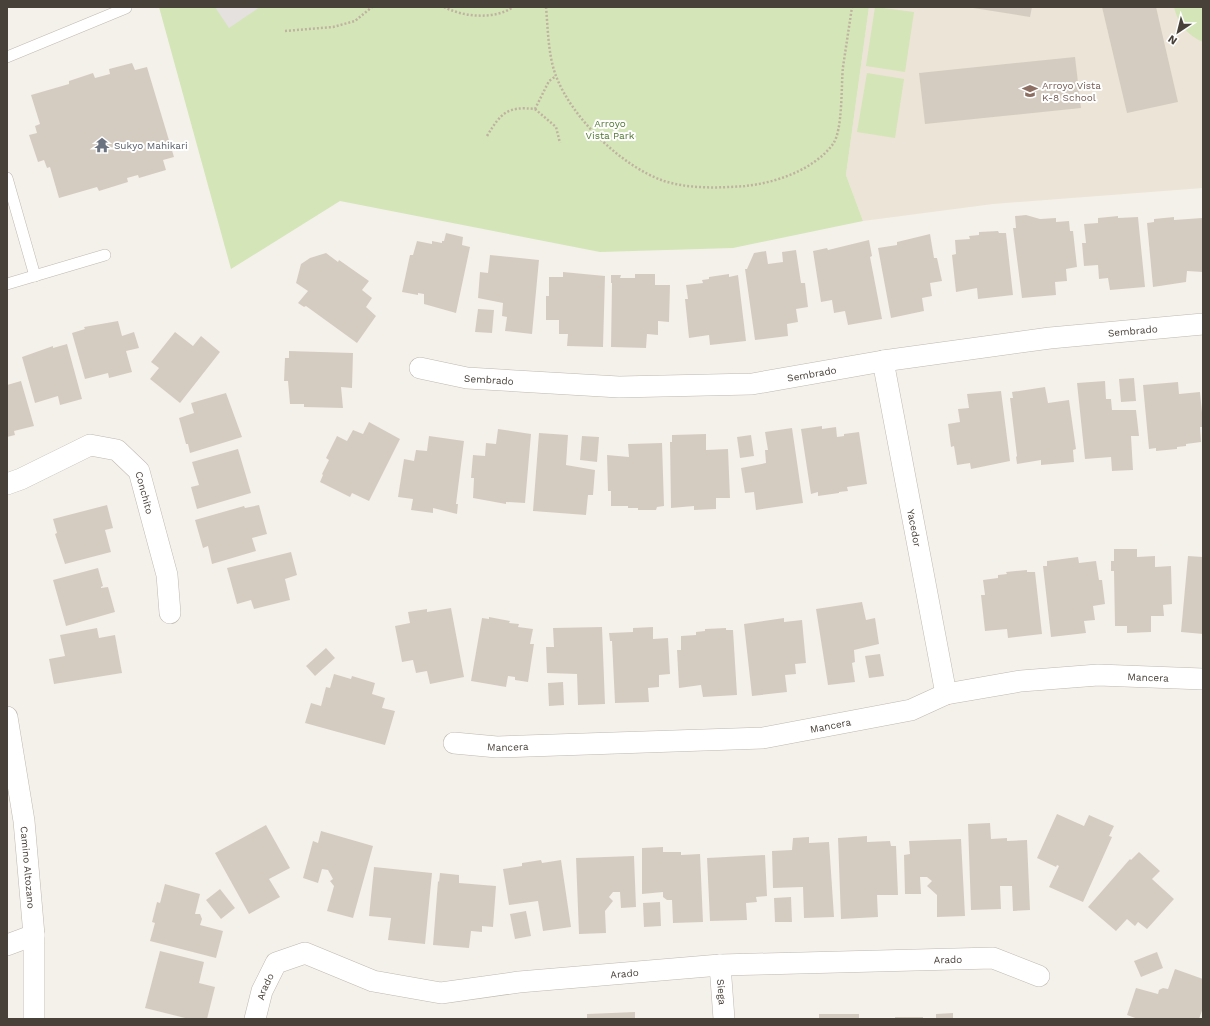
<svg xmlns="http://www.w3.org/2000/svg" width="1210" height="1026" font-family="'Work Sans',sans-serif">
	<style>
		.education { fill: #ece4d6 }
		.green { fill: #d4e5b8 }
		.parking { fill: #e4e1df }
		.building { fill: #d5ccc1 }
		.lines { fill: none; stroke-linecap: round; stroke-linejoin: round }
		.service-casing { stroke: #bfb8ae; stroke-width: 12 }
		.minor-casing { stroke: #bfb8ae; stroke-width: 22 }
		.path { stroke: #c0b2a1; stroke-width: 2.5; stroke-dasharray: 2 2; stroke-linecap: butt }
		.service { stroke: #fff; stroke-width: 11 }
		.minor { stroke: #fff; stroke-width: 21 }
		.labels { text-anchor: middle; stroke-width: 4; stroke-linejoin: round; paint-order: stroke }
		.education-label { font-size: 10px; fill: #785e54; stroke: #fff; text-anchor: start }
		.park-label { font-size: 10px; fill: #517630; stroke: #fff }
		.worship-label { font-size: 10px; fill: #5b616d; stroke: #fff; text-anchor: start }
		.street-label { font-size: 10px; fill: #484139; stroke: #fff }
	</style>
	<rect width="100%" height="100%" fill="#f4f1eb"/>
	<polygon class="education" points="869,7 1203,7 1203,188 993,204 863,221 846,175"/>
	<g class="green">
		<polygon points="159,7 869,7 846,175 863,221 733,248 600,252 340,201 231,269"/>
		<polygon points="875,7 914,12 905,72 866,66"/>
		<path d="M1174,7H1203V42C1187,35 1178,24 1174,7Z"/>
		<polygon points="867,73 904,79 895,138 857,132"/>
	</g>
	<polygon class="parking" points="215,7 260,7 229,28"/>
	<g class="building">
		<polygon points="967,7 1032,7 1030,17"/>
		<polygon points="1102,7 1156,7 1178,102 1127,113"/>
		<polygon points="1075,57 1081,108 925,124 919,73"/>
		<polygon points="132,63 135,70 147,67 174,157 163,160 166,170 139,178 138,175 127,178 128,182 99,191 97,187 59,198 50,167 47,168 44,160 38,162 29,135 37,133 35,126 40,124 31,95 69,84 69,81 93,73 95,78 110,74 109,69"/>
		<polygon points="1026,215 1040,219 1056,218 1056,222 1069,221 1070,231 1073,231 1077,267 1066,269 1067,281 1055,282 1056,295 1022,298 1013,228 1016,228 1015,216"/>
		<polygon points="1118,216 1118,218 1138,217 1145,287 1110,290 1108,278 1099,279 1098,265 1084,266 1082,243 1086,243 1084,224 1098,223 1098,218"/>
		<polygon points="1174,217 1174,220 1202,218 1203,272 1187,271 1186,282 1153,287 1147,223 1154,222 1154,219"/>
		<polygon points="998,231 999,233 1006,233 1013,295 978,299 977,288 956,292 952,255 956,254 955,240 970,239 969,236 979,235 979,232"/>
		<polygon points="446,233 463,237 462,245 470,247 456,313 424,304 424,294 418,293 418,295 402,292 410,255 413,255 417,241 432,244 432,241 442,243 442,241 444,241"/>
		<polygon points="930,234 934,258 937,258 942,281 930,283 932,296 922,298 924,311 891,318 878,248 897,245 897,242"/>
		<polygon points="869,240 872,256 870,257 882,319 848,325 845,311 834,313 832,300 821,302 813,251 827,248 828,250"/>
		<polygon points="796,250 801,283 805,283 808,307 796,309 798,322 787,324 788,336 755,340 745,269 747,269 754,253 766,251 768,264 783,262 782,252"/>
		<polygon points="326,253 338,262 339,260 369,281 362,290 372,298 366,307 376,316 357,343 306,306 304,307 298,303 308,291 296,283 301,264 310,258"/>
		<polygon points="490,255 539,260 532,334 505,331 507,317 502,316 503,303 478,298 480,272 488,273"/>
		<polygon points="563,272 605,276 603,347 567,346 568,334 559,334 559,320 546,320 546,296 549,296 549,277 563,277"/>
		<polygon points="635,274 655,274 655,285 670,285 669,322 658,321 658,335 647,334 646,348 611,347 612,283 611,283 611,275 621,275 620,278 635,278"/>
		<polygon points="729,274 729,277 738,275 746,341 710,345 709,335 689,338 685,299 688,299 686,285 703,283 702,280 709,279 709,277"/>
		<polygon points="478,309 494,310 492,333 475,332"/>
		<polygon points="118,321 122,336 134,332 139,348 126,351 132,372 109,378 108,373 85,379 72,333 85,329 84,327"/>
		<polygon points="175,332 193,346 201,336 220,352 180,403 150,379 159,368 151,362"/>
		<polygon points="67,344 82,399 60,405 58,396 35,403 22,357 53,346 53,348"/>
		<polygon points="289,351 353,353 352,388 341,387 343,408 304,407 304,404 290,404 288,381 284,381 285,358 289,358"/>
		<polygon points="1134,378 1136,401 1121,402 1119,379"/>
		<polygon points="21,381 34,426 14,431 15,435 7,437 7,385"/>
		<polygon points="1105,381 1106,399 1111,399 1112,410 1136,410 1139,436 1131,436 1133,470 1112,471 1111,457 1085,459 1077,383"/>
		<polygon points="1178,382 1179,394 1200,392 1203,423 1203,427 1200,427 1201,442 1186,444 1186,446 1177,447 1177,449 1156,451 1156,448 1149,449 1143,385"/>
		<polygon points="1045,387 1048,403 1069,400 1076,449 1073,450 1074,462 1041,465 1041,460 1017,464 1016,457 1017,456 1010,398 1013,398 1012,392"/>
		<polygon points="1001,391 1010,461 971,469 970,463 957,465 954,446 951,447 948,424 960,422 958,409 969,408 967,394"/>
		<polygon points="226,393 242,437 190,453 188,444 186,444 179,418 194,413 191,403"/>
		<polygon points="369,422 400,439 369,501 352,493 350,497 320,482 323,475 322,474 329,460 326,458 337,436 347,441 353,430 363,434"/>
		<polygon points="822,426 822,429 836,427 837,437 844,436 844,434 859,432 867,484 847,487 848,491 839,492 839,493 818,496 818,492 811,494 801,429"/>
		<polygon points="792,428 803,503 756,510 754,492 745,493 741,468 766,463 765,450 768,450 765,432"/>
		<polygon points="498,429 531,434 525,503 506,502 506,504 473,498 474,478 471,478 473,455 485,456 486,443 496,444"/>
		<polygon points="539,433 568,435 566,465 595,470 593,495 588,495 586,515 533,511"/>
		<polygon points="706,434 706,450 728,449 730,498 716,498 716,509 694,510 694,506 671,508 670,442 672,442 672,435"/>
		<polygon points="751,435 754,456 740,458 737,437"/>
		<polygon points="429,436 464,441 456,504 458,504 457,514 433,508 433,513 411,510 413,499 398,497 404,459 414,461 416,450 427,451"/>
		<polygon points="582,436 599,437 597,462 580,460"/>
		<polygon points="662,443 664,506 657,507 656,510 638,510 638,508 628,508 628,506 611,506 611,491 608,491 607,455 629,457 628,444"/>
		<polygon points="238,449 251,493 197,509 191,487 199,485 192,462"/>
		<polygon points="107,505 113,528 105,530 111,552 65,564 55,534 57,533 53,519"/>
		<polygon points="259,505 267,534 252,538 256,551 212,564 208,546 203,548 195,520 244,506 245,508"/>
		<polygon points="1114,549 1137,549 1137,557 1155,556 1155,567 1171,566 1172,604 1163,605 1164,616 1151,616 1151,632 1127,633 1127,626 1115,626 1114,571 1111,571 1111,561 1114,561"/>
		<polygon points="291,552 297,575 285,579 290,600 254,609 251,600 237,604 227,568"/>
		<polygon points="1188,556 1203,557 1203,634 1181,632"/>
		<polygon points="1078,557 1079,563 1096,561 1099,580 1102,580 1105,604 1093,606 1095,620 1084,621 1086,633 1051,637 1043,566 1047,566 1047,561"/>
		<polygon points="98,568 103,586 101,587 101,588 108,587 115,612 66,626 53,580"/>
		<polygon points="1027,570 1027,572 1035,572 1042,634 1008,638 1007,629 985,631 981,595 985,595 983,580 998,578 998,575 1007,574 1006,572"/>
		<polygon points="862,602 866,620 875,618 879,644 854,650 855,662 852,663 855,682 828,685 816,609"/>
		<polygon points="451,608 464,677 430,684 427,671 416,673 413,660 402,662 395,626 410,623 408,612 427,609 427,612"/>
		<polygon points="489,617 510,621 509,623 519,624 518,627 533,629 530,644 534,644 528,682 515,680 515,677 508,676 506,687 471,681 482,618 489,619"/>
		<polygon points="784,618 784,622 802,620 806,663 795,664 796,674 785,675 787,692 752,696 744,624"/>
		<polygon points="602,627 605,704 578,705 577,674 547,673 546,647 554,647 553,628"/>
		<polygon points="653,627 653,639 668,638 670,674 659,675 659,687 648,688 649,702 615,703 612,641 610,641 609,633 633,632 633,628"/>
		<polygon points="97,628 99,638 115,635 122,673 54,684 49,659 65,656 60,635"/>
		<polygon points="726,628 726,630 733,630 737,695 703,697 701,685 679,688 677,650 681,650 681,636 696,635 696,632 705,631 705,629"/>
		<polygon points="326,648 335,658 315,676 306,666"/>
		<polygon points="880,654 884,676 869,678 865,656"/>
		<polygon points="334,674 351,679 352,676 375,683 372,694 385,698 382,708 395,711 385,745 305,723 311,703 321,706 326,687 330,688"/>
		<polygon points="563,682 564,705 549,706 548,683"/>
		<polygon points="1057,814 1084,826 1089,815 1114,826 1109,836 1112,837 1083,902 1049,887 1059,866 1057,865 1056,867 1037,858"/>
		<polygon points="990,823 991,839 1007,838 1007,841 1027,840 1030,910 1013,911 1012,886 1000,886 1001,909 971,910 968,824"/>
		<polygon points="266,825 290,868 269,879 280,897 249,914 215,853"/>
		<polygon points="321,831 373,846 353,918 327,911 334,886 330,881 333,879 328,870 322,869 318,883 303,878 313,841 318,843"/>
		<polygon points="867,836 867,842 890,841 891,846 896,846 898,895 877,895 878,917 841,919 838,838"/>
		<polygon points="809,837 809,843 829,842 834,917 804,918 803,887 773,888 772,851 792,850 793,838"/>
		<polygon points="961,839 965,916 937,917 937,895 927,886 932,881 927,877 920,877 921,894 905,894 904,855 910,854 909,841"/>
		<polygon points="663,847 663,852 681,852 681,855 700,854 703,922 673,923 672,900 667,900 663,897 663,892 642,894 642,848"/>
		<polygon points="1139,852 1160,871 1152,879 1174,899 1147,929 1138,922 1135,926 1127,919 1116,931 1088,907 1130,859 1131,860"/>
		<polygon points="765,855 767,896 756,897 757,902 746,903 747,920 710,921 707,858"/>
		<polygon points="634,856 636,907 621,908 620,892 613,892 609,897 613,901 605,911 606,933 579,934 576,858"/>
		<polygon points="541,860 542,863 561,860 571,927 543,931 538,901 509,905 503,869 522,866 522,863"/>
		<polygon points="374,867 432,873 425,944 388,940 391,918 369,916"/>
		<polygon points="440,873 459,875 459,883 496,886 493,927 482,926 482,932 471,931 469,948 433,945 438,881 439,882"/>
		<polygon points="165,884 200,894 195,914 200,914 202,919 200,925 223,931 216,958 150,941 155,923 152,922 157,902 160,903"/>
		<polygon points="220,889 235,908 221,919 206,900"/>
		<polygon points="791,897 792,922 775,922 774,898"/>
		<polygon points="660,902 661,926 644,927 643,903"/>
		<polygon points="526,911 531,936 515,939 510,914"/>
		<polygon points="160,951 204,962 199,983 215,987 207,1019 189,1019 145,1008"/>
		<polygon points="1157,952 1163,968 1141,977 1134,961"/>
		<polygon points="1175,969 1203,979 1203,1008 1199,1019 1138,1019 1127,1015 1136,988 1158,994 1159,990 1163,988 1168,989"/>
		<polygon points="635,1012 635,1019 587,1019 587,1014"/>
		<polygon points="953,1013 953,1019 936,1019 936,1014"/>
		<rect x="819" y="1014" width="40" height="5"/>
		<rect x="895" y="1017" width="28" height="2"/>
	</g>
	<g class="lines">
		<g class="service-casing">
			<g id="service">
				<polyline points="7,57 126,8"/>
				<polyline points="7,178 35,276"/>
				<polyline points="7,284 105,255"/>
			</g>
		</g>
		<g class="minor-casing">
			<g id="minor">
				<path id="s1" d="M883,361L946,694"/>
				<path id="s2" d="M420,368L467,378L619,387L752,384L883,361L1050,338L1203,324"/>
				<path id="s3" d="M7,484L21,479L90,445L117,450L139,471L167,575L170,613"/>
				<path id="s4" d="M7,717L24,821L34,935V1019"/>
				<path id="s5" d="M454,743L497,747L763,738L911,710L946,694L1021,681L1098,675L1203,679"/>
				<polyline points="7,945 34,935"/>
				<path id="s6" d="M720,965L724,1019"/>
				<path id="s7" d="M255,1019L262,991L276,963L305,953L373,981L441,993L519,982L720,965L993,958L1039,976"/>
			</g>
		</g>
		<g class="path">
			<path d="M444,7C463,17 495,20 513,7"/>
			<path d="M546,7C548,29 548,55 556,76C572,118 621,166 664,181C689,189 719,188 745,186C775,183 814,170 833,144C843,130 841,85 843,67C846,47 849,27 852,7"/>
			<polyline points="285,31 333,27 355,21 372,7"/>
			<polyline points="535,109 556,127 560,143"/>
			<path d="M487,136C501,113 507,106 535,109L549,81L556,76"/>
		</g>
		<use href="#service" class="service"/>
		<use href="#minor" class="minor"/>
	</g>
	<defs>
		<g id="school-bare" transform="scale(1.2)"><path d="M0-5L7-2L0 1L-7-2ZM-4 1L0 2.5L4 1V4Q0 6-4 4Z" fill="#8d6e63" stroke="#fff" stroke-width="2.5" paint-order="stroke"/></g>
		<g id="temple-bare" transform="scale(1.2)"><path d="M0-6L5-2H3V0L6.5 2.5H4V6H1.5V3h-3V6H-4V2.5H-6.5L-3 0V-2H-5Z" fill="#6b7280" stroke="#fff" stroke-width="2.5" paint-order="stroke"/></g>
	</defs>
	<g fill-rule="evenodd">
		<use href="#school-bare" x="1030" y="91"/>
		<use href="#temple-bare" x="102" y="145"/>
	</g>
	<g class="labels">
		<g class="education-label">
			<text x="1042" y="89">Arroyo Vista<tspan x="1042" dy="12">K-8 School</tspan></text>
		</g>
		<g class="park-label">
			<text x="610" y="127">Arroyo<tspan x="610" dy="12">Vista Park</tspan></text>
		</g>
		<g class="worship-label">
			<text x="114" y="149">Sukyo Mahikari</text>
		</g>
		<g class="street-label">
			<text dy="4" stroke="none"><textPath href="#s2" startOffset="718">Sembrado</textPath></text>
			<text dy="4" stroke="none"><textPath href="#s2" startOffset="394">Sembrado</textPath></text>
			<text dy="4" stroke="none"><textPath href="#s2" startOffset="70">Sembrado</textPath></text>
			<text dy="4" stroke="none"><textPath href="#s3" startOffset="172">Conchito</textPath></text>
			<text dy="4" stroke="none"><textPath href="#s1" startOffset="170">Yacedor</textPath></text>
			<text dy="4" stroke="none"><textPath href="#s5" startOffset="702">Mancera</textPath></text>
			<text dy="4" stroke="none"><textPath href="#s5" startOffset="378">Mancera</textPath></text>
			<text dy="4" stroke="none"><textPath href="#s5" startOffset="54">Mancera</textPath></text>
			<text dy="4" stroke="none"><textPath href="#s4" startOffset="152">Camino Altozano</textPath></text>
			<text dy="4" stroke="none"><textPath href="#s7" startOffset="742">Arado</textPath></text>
			<text dy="4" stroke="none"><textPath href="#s7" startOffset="418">Arado</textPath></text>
			<text dy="4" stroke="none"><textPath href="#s7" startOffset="34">Arado</textPath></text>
			<text dy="4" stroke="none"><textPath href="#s6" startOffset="27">Siega</textPath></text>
		</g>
	</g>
	<rect width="1210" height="1026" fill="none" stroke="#484139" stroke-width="16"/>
	<g transform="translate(1178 32) rotate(215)" stroke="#ffffff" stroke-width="3" paint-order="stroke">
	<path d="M0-3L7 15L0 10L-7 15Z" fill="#484139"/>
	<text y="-6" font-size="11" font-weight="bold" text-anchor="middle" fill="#484139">N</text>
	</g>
</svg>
